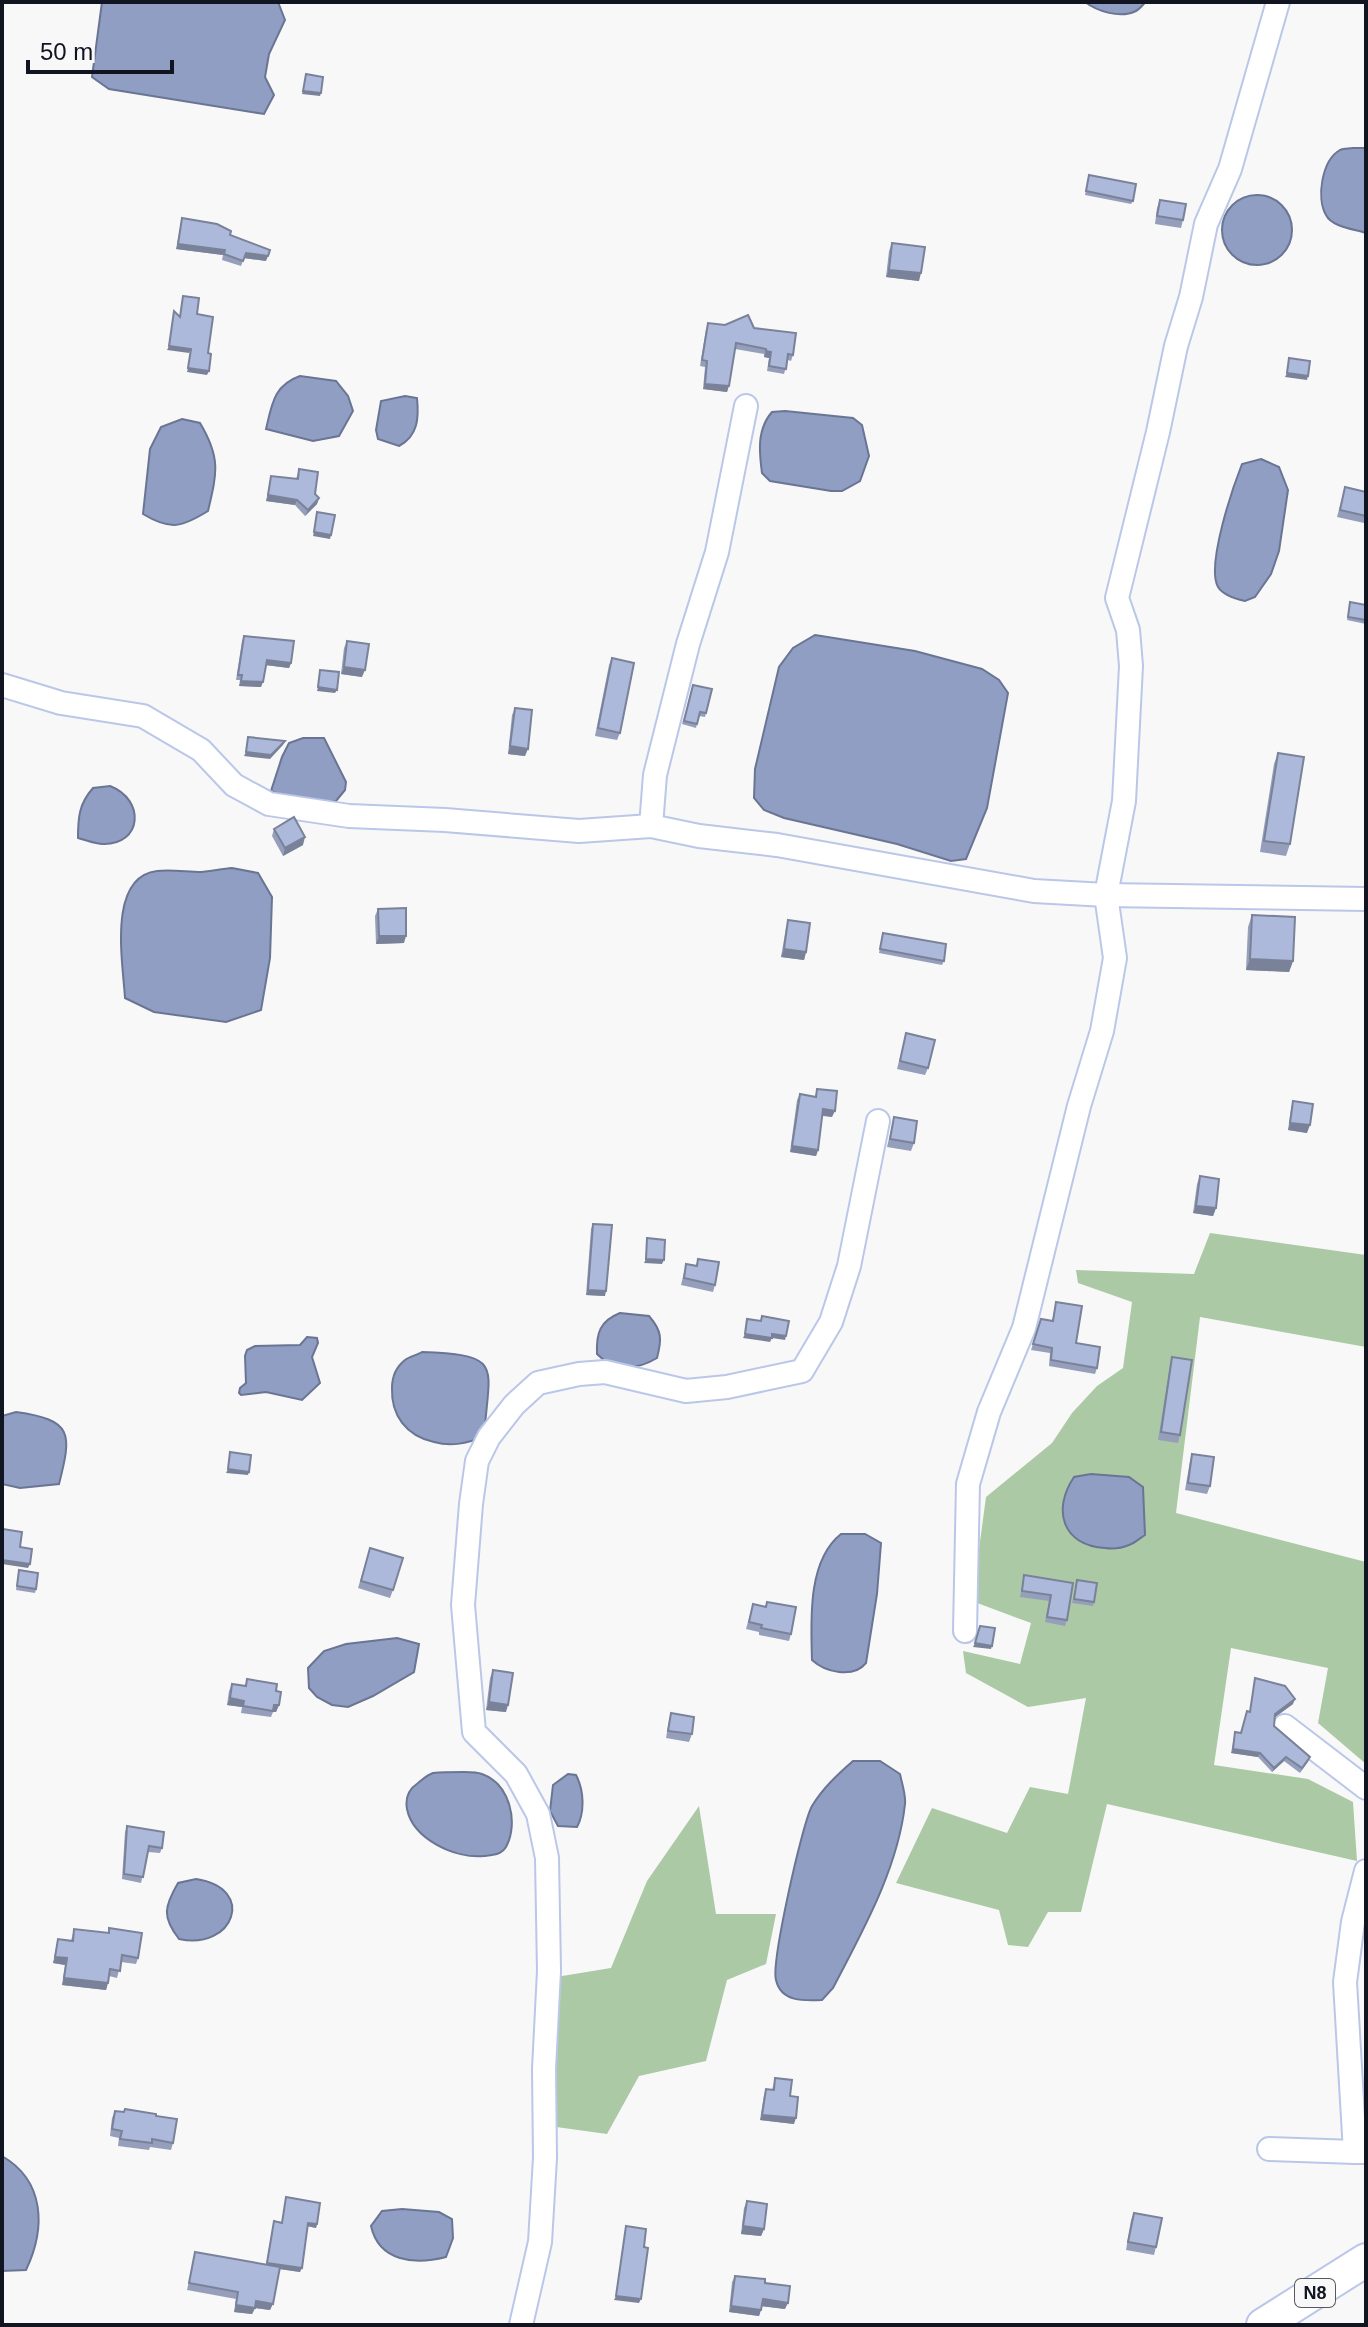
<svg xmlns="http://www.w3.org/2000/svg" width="1368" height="2327" font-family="Helvetica,sans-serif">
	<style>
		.forest { fill: #acc9a5 }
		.water { fill: #909ec4; stroke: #6a7593; stroke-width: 2 }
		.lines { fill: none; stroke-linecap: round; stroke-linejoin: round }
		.minor-casing { stroke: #bbc7e8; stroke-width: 26 }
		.highway-casing { stroke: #bbc7e8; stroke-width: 36 }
		.minor { stroke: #fff; stroke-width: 22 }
		.highway { stroke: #fff; stroke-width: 32 }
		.wall { fill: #959fbb }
		.shaded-wall { fill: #798299 }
		.building { fill: #adb9da; stroke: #798299; stroke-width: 2 }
		.labels { text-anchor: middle; stroke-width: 6; stroke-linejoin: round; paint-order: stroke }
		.shield { fill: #f8f8f8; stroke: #565962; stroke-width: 2 }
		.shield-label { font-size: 18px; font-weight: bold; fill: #111521 }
	</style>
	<rect width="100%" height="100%" fill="#f8f8f8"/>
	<g class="forest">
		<polygon points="1210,1233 1366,1255 1366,1347 1200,1317 1176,1513 1366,1562 1366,1764 1318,1723 1328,1668 1231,1648 1214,1765 1308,1779 1353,1802 1357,1861 1107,1804 1081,1912 1048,1912 1028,1947 1008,1945 999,1910 896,1883 932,1808 1007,1833 1030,1787 1068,1794 1086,1698 1028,1707 966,1673 963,1651 1020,1664 1031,1623 972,1601 986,1497 1052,1443 1072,1413 1097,1386 1123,1368 1132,1302 1078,1283 1076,1270 1194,1274"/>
		<polygon points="699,1806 716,1914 776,1914 766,1964 727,1980 706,2061 639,2076 607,2134 549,2126 556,1977 611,1968 647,1881"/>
	</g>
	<g class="water">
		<polygon points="102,2 278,2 285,20 269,54 265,77 274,95 264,114 109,89 92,77"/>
		<path d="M1085,2H1146C1142,5 1140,9 1136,11C1120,19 1097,11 1085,2Z"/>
		<path d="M1353,148H1366V233C1354,229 1332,227 1326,215C1316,198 1322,160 1340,150C1344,148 1349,149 1353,148Z"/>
		<circle cx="1257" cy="230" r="35"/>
		<path d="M300,376L336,381L348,396L353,411L339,436L313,441L266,429C272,404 274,385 300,376Z"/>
		<path d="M405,396L417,398C419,418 418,436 399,446L378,439L376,430L381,401Z"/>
		<path d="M785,411L853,418L862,425L869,456L860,481L842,491H831L770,481L762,473C759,451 757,429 772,412Z"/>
		<path d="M182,419L200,423C221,458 217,473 208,511C182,527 171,531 143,514L150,449L161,427Z"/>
		<path d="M1261,459L1279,467L1288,490L1279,551L1271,574L1255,597L1245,601C1236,599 1223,595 1218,587C1206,565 1233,487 1242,464Z"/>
		<polygon points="815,635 915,651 982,669 999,680 1008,693 987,808 966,859 951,861 897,844 784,818 764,810 754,798 755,769 779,667 793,648"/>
		<path d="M303,738H324L346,782L345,790L336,801C313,805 292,801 271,791L282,757L289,743Z"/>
		<path d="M110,786C146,800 142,845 103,844C95,844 86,840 78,838C78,817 79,804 93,788Z"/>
		<path d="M232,868L258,873L272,897L270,958L261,1010L226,1022L154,1012L125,998C123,963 107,877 157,871C171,869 187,872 201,872C211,871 222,869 232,868Z"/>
		<path d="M620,1313L649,1316C662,1331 662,1339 657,1358C637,1370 614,1372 597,1354C596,1333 600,1321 620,1313Z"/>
		<polygon points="307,1337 317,1338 318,1343 312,1357 320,1383 302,1400 266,1392 241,1395 239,1393 240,1388 246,1383 245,1356 247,1350 255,1346 300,1345"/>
		<path d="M422,1352C505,1355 489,1365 484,1437C467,1443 452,1447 434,1442C406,1436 391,1415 392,1388C392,1377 396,1367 405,1360C409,1357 417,1355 422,1352Z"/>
		<path d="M16,1412C73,1420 72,1433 59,1484L20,1488L2,1484V1416Z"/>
		<path d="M1091,1474L1129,1477L1143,1487L1145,1535C1140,1538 1135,1543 1129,1545C1122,1548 1112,1549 1105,1548C1062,1545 1052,1510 1074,1477Z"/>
		<path d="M841,1534H865L881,1543L877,1594L866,1663C853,1679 825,1672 812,1660C811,1621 807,1561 841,1534Z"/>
		<polygon points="397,1638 419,1644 414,1672 373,1696 348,1707 332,1705 317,1697 309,1688 308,1668 324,1651 346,1644"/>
		<path d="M853,1761H880L900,1774C902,1784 906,1795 905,1804C898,1869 862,1932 833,1988L822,2000C804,2001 781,2002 776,1980C771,1963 802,1824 812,1806C823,1788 837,1775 853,1761Z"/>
		<path d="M464,1772C469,1772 477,1772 482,1774C510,1784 519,1823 506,1847C501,1855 493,1855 484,1856C455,1859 413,1839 407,1809C405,1798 409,1789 418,1783C423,1779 427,1775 433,1773C443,1772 454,1772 464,1772Z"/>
		<path d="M568,1774L576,1775C584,1790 585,1812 577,1827L558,1826L550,1811L553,1785Z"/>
		<path d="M196,1879C257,1888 234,1951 179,1939C162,1917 164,1907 178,1883Z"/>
		<path d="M2,2156C45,2181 46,2228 26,2270L2,2271Z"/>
		<path d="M402,2209L439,2212L452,2219L453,2238L446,2257C415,2265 379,2262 371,2226L382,2211Z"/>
	</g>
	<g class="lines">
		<g class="minor-casing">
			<g id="minor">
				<polyline points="2,685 61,703 143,716 201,750 234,785 269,804 349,816 445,820 579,831 651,826 699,836 777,845 1034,891 1106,895 1366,899"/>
				<polyline points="651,826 655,775 688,644 717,552 746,406"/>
				<polyline points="965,1631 968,1484 989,1412 1024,1328 1079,1106 1102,1031 1115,958 1106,895 1124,801 1131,666 1128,630 1117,598 1158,432 1176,346 1191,297 1206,224 1230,169 1278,2"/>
				<polyline points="1285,1726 1366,1788"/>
				<polyline points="1366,1871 1353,1922 1345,1982 1355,2152 1366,2152"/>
				<polyline points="1269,2149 1355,2152"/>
				<polyline points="521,2325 540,2242 545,2158 544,2069 549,1971 547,1858 538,1814 516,1774 474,1732 463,1605 471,1504 477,1461 489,1437 514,1405 538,1383 579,1374 605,1372 686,1391 727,1387 802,1371 831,1322 849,1266 878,1121"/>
			</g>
		</g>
		<g class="highway-casing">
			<polyline id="highway" points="1263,2325 1366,2260"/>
		</g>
		<use href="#minor" class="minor"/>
		<use href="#highway" class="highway"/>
	</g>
	<g class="wall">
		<polygon points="1089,175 1133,201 1131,204 1085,195"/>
		<polygon points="1160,200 1183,220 1181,228 1155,224 1157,208"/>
		<polygon points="182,218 230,235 266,261 244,258 241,266 222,260 223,255 176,249"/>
		<polygon points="892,243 919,281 886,277 889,251"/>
		<polygon points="708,323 754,328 793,355 791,361 788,360 784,374 767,371 769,358 764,357 764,354 735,349 727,392 703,389 705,367 700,366 706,329"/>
		<polygon points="299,469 315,494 319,498 317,504 305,516 295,505 266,501 271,476 296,479"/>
		<polygon points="1345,487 1366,492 1366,518 1364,523 1337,517"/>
		<polygon points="1350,602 1366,605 1366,624 1347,620"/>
		<polygon points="244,636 291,663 289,668 266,665 261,687 239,686 240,680 236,680 242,641"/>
		<polygon points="347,641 362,677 341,674 344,648"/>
		<polygon points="612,658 620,733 617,740 595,736 609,665"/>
		<polygon points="693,685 706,713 705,717 699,716 696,728 682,724"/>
		<polygon points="515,708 525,756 508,754 512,715"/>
		<polygon points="1278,753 1290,844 1286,856 1260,852 1274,764"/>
		<polygon points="274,829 303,845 283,856 272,836"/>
		<polygon points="378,909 404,943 376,944 375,916"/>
		<polygon points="1252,915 1293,961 1289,972 1246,970 1248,927"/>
		<polygon points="788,920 806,952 804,960 781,957 786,928"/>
		<polygon points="883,933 944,961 942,965 879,953"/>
		<polygon points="906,1033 928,1068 925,1075 897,1069"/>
		<polygon points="817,1089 832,1117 822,1116 818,1150 816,1156 790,1152 797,1100 800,1094 815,1097"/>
		<polygon points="1293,1101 1307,1133 1288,1130 1291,1109"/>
		<polygon points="894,1117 914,1143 911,1151 887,1147"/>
		<polygon points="1200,1176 1216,1208 1213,1216 1193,1213 1197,1184"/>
		<polygon points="593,1224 605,1296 586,1295 591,1229"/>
		<polygon points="698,1259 715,1285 713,1292 681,1285 686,1264 696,1265"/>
		<polygon points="1056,1302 1076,1343 1097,1368 1095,1374 1049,1366 1050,1353 1031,1350 1041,1319 1052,1321"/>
		<polygon points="1172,1357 1180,1435 1178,1443 1158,1440 1170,1365"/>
		<polygon points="1192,1454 1210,1486 1207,1494 1185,1490 1190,1461"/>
		<polygon points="370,1548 393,1590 390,1598 358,1588"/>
		<polygon points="19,1570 36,1589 35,1593 16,1590"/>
		<polygon points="1024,1575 1073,1583 1067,1620 1065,1626 1045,1622 1049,1601 1020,1597"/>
		<polygon points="1077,1580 1094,1602 1093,1606 1072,1603"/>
		<polygon points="767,1602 791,1634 789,1641 759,1635 759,1632 746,1629 753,1604 765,1607"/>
		<polygon points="493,1670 506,1712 486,1710 490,1678"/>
		<polygon points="1255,1678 1293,1704 1275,1717 1274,1726 1310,1757 1308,1762 1300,1773 1284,1761 1272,1772 1258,1757 1231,1753 1235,1732 1241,1733 1250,1712"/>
		<polygon points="247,1679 279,1705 276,1712 273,1712 271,1717 241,1713 242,1707 227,1705 229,1691 232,1684 245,1686"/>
		<polygon points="671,1713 692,1734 689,1742 666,1738 669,1721"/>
		<polygon points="127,1826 162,1848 160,1853 148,1852 141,1883 122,1879 125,1832"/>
		<polygon points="109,1928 138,1958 136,1964 121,1962 117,1978 109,1976 106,1990 62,1985 65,1965 53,1963 58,1939 71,1941 74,1929 108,1933"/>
		<polygon points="775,2078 794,2124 760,2120 764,2095 766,2089 772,2090"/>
		<polygon points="115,2111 156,2116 173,2143 171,2150 150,2147 149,2150 118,2146 119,2138 110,2136 112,2118"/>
		<polygon points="286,2197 317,2224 316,2228 307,2226 300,2272 279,2269 270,2310 255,2308 252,2314 234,2312 236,2299 187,2290 195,2252 266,2265 273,2225 274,2221 282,2222"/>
		<polygon points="747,2201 764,2229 761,2236 741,2234 744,2208"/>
		<polygon points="1134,2213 1156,2247 1154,2255 1126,2250 1131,2220"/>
		<polygon points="735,2276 765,2283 785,2309 762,2306 759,2316 729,2312 732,2282"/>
	</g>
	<g class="shaded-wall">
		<polygon points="303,91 321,93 320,96 302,94"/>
		<polygon points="178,244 225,250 223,255 176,249"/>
		<polygon points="246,253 268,256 266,261 244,258"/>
		<polygon points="889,270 921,273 919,281 886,277"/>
		<polygon points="169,346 191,349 189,353 167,350"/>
		<polygon points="766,351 771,352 769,358 764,357"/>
		<polygon points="188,368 209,371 207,375 187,372"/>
		<polygon points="1287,373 1308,376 1307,380 1285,377"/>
		<polygon points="705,384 729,386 727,392 703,389"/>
		<polygon points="268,495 297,500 295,505 266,501"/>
		<polygon points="319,498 317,504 305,516 308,510"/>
		<polygon points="314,532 331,535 330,539 313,536"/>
		<polygon points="267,660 291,663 289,668 265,665"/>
		<polygon points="344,667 365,670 362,677 341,674"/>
		<polygon points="241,681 263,682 261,687 239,686"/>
		<polygon points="318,687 337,690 335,693 317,691"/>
		<polygon points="285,741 283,745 270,759 244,756 246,752"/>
		<polygon points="510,746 528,749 525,756 508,754"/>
		<polygon points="305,837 303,845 283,856 285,848"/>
		<polygon points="379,936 406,936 404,943 376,944"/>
		<polygon points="784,949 806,952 804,960 781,957"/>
		<polygon points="1250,959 1293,961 1289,972 1246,970"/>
		<polygon points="823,1109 835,1111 832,1117 821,1115"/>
		<polygon points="1290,1123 1310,1125 1307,1133 1288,1130"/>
		<polygon points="792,1146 818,1150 816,1156 790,1152"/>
		<polygon points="1196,1206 1216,1208 1213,1216 1193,1213"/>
		<polygon points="646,1259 664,1260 662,1264 644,1263"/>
		<polygon points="588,1290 606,1291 605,1296 586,1295"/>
		<polygon points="745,1334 772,1334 786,1336 785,1340 772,1338 770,1342 743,1338"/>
		<polygon points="228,1469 249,1472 248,1475 226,1473"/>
		<polygon points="2,1560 30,1564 28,1568 2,1564"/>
		<polygon points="975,1643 992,1646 991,1649 973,1647"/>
		<polygon points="230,1698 244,1701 242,1707 227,1705"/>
		<polygon points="1295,1699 1293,1704 1274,1718 1275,1714"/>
		<polygon points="489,1702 508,1705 506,1712 486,1710"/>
		<polygon points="274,1705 279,1705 276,1712 273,1712"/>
		<polygon points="1233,1749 1260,1753 1258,1757 1231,1753"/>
		<polygon points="1286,1757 1284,1761 1272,1772 1274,1768"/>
		<polygon points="55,1957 67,1958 65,1965 53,1963"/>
		<polygon points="64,1978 108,1983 106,1990 62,1985"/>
		<polygon points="762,2115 796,2118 794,2124 760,2120"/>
		<polygon points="308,2223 317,2224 316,2228 307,2226"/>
		<polygon points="743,2226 764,2229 761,2236 741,2234"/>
		<polygon points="267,2263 302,2268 300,2272 266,2267"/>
		<polygon points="616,2296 641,2299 639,2303 614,2300"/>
		<polygon points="763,2299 788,2303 785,2309 760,2306"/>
		<polygon points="256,2301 273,2304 270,2310 255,2308 252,2314 234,2312 236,2305"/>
		<polygon points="731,2306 761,2310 759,2316 729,2312"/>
	</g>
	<g class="building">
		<polygon points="306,74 323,77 321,93 303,91"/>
		<polygon points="1089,175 1136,184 1133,201 1086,191"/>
		<polygon points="1160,200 1186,204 1183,220 1157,216"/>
		<polygon points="182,218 217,224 231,231 230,235 270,250 268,256 246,253 243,261 224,254 225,250 178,244"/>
		<polygon points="892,243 925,247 921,273 889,270"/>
		<polygon points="183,296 199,298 197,314 213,317 208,353 211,354 209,371 188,368 191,349 169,346 174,311 180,317"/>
		<polygon points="748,315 754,328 796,333 793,355 788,354 786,369 769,366 771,352 766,351 766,349 736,343 729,386 705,384 707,361 702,360 708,323 725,325"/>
		<polygon points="1289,358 1310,361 1308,376 1287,373"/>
		<polygon points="299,469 318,472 315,494 319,498 308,510 297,500 268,495 271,476 298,479"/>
		<polygon points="1345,487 1366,492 1366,516 1340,510"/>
		<polygon points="317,512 335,515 331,535 314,532"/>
		<polygon points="1350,602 1366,605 1366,620 1348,617"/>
		<polygon points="244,636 294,641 291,663 267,660 263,682 241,681 242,675 238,675"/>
		<polygon points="347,641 369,644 365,670 344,667"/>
		<polygon points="612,658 634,663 620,733 598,728"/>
		<polygon points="320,670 339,672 337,690 318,687"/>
		<polygon points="693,685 712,689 706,713 700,712 697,724 684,721"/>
		<polygon points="515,708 532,710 528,749 510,746"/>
		<polygon points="248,737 285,741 271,755 246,752"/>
		<polygon points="1278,753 1304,757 1290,844 1264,841"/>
		<polygon points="294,817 305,837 285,848 274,829"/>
		<polygon points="406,908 406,936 379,936 378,909"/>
		<polygon points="1252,915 1295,917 1293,961 1250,959"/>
		<polygon points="788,920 810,923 806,952 784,949"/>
		<polygon points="883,933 946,944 944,961 880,949"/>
		<polygon points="906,1033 935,1040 928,1068 900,1061"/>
		<polygon points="817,1089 837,1091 835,1111 823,1109 818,1150 792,1146 800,1094 816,1097"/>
		<polygon points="1293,1101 1313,1104 1310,1125 1290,1123"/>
		<polygon points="894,1117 917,1121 914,1143 890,1139"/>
		<polygon points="1200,1176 1219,1179 1216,1208 1196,1206"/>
		<polygon points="593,1224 612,1225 606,1291 588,1290"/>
		<polygon points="647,1238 665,1240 664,1260 646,1259"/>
		<polygon points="698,1259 719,1262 715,1285 684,1278 686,1264 697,1266"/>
		<polygon points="1056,1302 1082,1306 1076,1343 1100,1347 1097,1368 1051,1360 1052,1348 1033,1344 1041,1319 1053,1321"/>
		<polygon points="762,1316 789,1321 786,1336 772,1334 772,1338 745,1334 747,1319 761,1321"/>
		<polygon points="1172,1357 1192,1360 1180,1435 1161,1432"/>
		<polygon points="230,1452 251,1455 249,1472 228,1469"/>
		<polygon points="1192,1454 1214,1457 1210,1486 1188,1483"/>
		<polygon points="3,1529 22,1532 20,1547 32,1549 30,1564 2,1560"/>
		<polygon points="370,1548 403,1558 393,1590 361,1581"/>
		<polygon points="19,1570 38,1573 36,1589 17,1586"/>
		<polygon points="1024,1575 1073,1583 1067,1620 1047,1617 1051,1595 1022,1591"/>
		<polygon points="1077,1580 1097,1583 1094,1602 1074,1599"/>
		<polygon points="767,1602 796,1607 791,1634 761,1628 762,1625 749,1622 753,1604 766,1607"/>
		<polygon points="980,1626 995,1628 992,1646 975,1643"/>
		<polygon points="493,1670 513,1673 508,1705 489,1702"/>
		<polygon points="1255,1678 1285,1686 1295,1699 1275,1714 1274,1726 1310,1757 1302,1768 1286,1757 1274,1768 1260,1753 1233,1749 1235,1732 1241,1733 1247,1711 1250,1712"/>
		<polygon points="247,1679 277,1684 276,1691 281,1692 279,1705 274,1705 273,1711 243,1706 244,1701 230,1698 232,1684 246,1686"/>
		<polygon points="671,1713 694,1717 692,1734 668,1731"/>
		<polygon points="127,1826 164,1832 162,1848 149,1846 143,1877 124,1874"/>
		<polygon points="109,1928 142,1933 138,1958 122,1955 120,1971 110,1969 108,1983 64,1978 67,1958 55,1957 58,1939 73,1941 74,1929 109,1933"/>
		<polygon points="775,2078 792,2080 790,2096 798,2097 796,2118 762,2115 766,2089 774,2090"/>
		<polygon points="125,2109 156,2114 156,2116 177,2119 173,2143 152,2139 152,2143 120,2139 122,2131 112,2129 115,2111 124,2112"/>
		<polygon points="286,2197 320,2203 317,2224 308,2223 302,2268 267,2263 274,2221 282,2223"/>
		<polygon points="747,2201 767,2204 764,2229 743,2226"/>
		<polygon points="1134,2213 1162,2218 1156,2247 1128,2242"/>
		<polygon points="626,2226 646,2229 644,2247 648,2248 641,2299 616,2296"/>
		<polygon points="195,2252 280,2267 273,2304 256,2301 255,2308 236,2305 238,2292 189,2283"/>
		<polygon points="735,2276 765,2279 765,2283 790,2286 788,2303 763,2299 761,2310 731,2306"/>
	</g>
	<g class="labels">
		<rect class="shield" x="1295" y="2279" width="40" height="28" rx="6"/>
		<g class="shield-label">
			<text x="1315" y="2299">N8</text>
		</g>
	</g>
	<rect width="1368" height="2327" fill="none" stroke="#111521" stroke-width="8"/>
	<path d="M28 60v12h144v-12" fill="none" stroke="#111521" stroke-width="4"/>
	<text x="40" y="60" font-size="24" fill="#111521" stroke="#f8f8f8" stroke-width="6" paint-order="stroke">50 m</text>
</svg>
